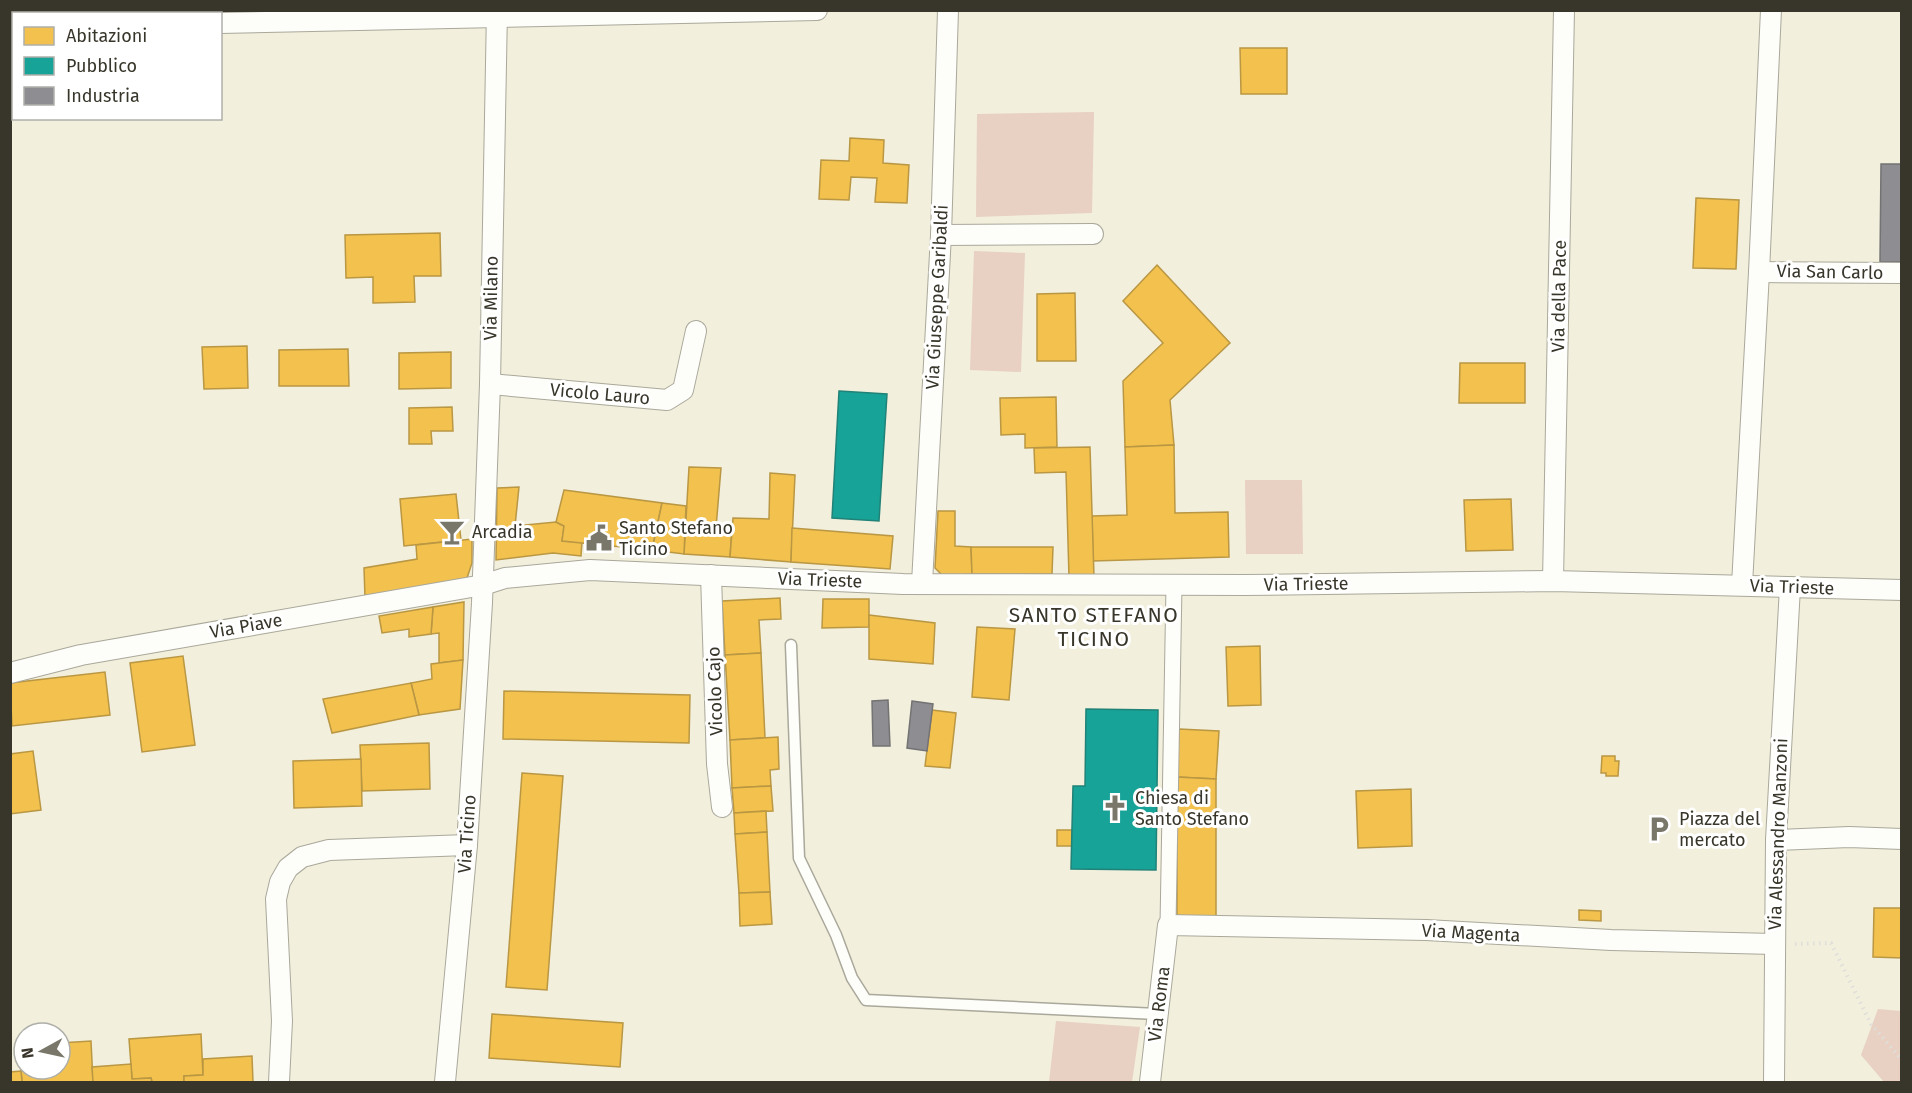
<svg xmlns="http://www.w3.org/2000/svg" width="1912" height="1093" font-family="'Fira Sans',sans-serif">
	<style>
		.green { fill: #e8d0c3 }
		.homes { fill: #f2c14e; stroke: #ba9743; stroke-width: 1.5 }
		.public { fill: #17a398; stroke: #218277; stroke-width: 1.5 }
		.industry { fill: #8d8d92; stroke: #747373; stroke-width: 1.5 }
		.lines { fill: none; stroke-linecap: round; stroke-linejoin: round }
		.service-casing { stroke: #aaa89a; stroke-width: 13 }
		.pedestrian-casing { stroke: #aaa89a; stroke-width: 17 }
		.minor-casing { stroke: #aaa89a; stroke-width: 22 }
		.path { stroke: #dfdfda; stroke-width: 4; stroke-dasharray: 1.5 4.5; stroke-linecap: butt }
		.service { stroke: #fdfdfa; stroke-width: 10 }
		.pedestrian { stroke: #fdfdfa; stroke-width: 15 }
		.minor { stroke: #fdfdfa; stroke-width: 20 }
		.labels { text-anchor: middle; stroke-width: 6; stroke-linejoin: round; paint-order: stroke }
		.street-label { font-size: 18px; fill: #38362a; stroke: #fff }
		.poi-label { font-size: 18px; fill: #38362a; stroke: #fff; text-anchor: start }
		.quarter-label { font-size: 21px; letter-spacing: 1.5px; fill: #38362a; stroke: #fff }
	</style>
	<rect width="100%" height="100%" fill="#f2efdd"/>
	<g class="green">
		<polygon points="1094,112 1092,213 976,217 977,114"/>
		<polygon points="974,251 1025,253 1021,372 970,370"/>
		<polygon points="1245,480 1302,480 1303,554 1246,554"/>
		<polygon points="1878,1009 1901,1011 1901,1082 1884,1082 1861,1055"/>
		<polygon points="1056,1021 1140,1027 1132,1082 1049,1082"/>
	</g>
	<g class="homes">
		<polygon points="1240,48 1287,48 1287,94 1241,94"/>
		<polygon points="850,138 884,140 883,163 909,165 907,203 875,202 877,178 851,177 849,200 819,199 821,160 849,161"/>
		<polygon points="1696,198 1739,200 1736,269 1693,268"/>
		<polygon points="440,233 441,276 414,276 415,302 373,303 373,277 346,278 345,235"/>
		<polygon points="1157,265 1230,343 1170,400 1174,445 1125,447 1123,381 1163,343 1123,301"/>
		<polygon points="1075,293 1076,361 1037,361 1037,294"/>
		<polygon points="247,346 248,388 204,389 202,347"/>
		<polygon points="348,349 349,386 279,386 279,350"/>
		<polygon points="451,352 451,388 399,389 399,353"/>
		<polygon points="1460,363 1525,363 1525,403 1459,403"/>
		<polygon points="1056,397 1057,447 1025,448 1025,434 1001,435 1000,398"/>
		<polygon points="452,407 453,431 431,431 432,444 409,444 409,408"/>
		<polygon points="1174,445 1175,513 1228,512 1229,557 1093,561 1092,516 1127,515 1125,447"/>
		<polygon points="1090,447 1094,577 1069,577 1066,472 1035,473 1034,448"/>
		<polygon points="689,467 721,468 716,528 732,529 730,557 684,554"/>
		<polygon points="770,473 795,475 791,562 730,557 733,518 769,519"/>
		<polygon points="519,487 515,526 556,522 564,526 562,541 582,542 581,556 553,553 496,560 497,488"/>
		<polygon points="564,490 662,503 652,550 562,541 564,526 556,522"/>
		<polygon points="456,494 461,540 404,546 400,499"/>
		<polygon points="1511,499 1513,550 1466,551 1464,500"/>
		<polygon points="662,503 686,506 684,554 652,550"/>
		<polygon points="938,511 955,511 955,546 971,547 972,574 943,576 935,568"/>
		<polygon points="792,528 893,536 890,569 791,562"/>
		<polygon points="472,539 472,563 466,581 365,598 364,568 417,559 416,545"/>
		<polygon points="971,547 1053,547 1052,574 972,574"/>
		<polygon points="780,598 781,619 759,620 761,653 725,655 722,601"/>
		<polygon points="823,599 869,599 869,627 822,628"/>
		<polygon points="464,602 463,660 439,663 439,633 431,634 433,607"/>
		<polygon points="433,607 431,634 409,637 409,629 382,633 379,616"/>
		<polygon points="869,615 935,623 933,664 869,659"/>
		<polygon points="977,627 1015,629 1009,700 972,697"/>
		<polygon points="1260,646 1261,705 1228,706 1226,647"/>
		<polygon points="761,653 765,738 730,740 725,655"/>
		<polygon points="183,656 195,745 142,752 130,663"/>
		<polygon points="463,660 460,709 419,715 411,683 432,679 431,664"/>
		<polygon points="105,672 110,715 12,726 10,683"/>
		<polygon points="411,683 419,715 332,733 323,699"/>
		<polygon points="504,691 690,695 689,743 503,739"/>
		<polygon points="932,710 956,713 950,768 925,766"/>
		<polygon points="1179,729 1219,731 1216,779 1177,777"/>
		<polygon points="778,737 779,769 770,770 771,786 732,788 730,740"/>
		<polygon points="429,743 430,789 362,791 360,745"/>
		<polygon points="33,751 41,810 10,814 10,754"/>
		<polygon points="1602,756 1615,756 1615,761 1619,761 1618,776 1606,776 1606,773 1601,773"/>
		<polygon points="361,759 362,806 294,808 293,761"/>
		<polygon points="522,773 563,776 547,990 506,987"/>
		<polygon points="1177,777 1216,779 1216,916 1177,918"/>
		<polygon points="771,786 773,811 734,813 732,788"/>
		<polygon points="1411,789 1412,846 1358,848 1356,791"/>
		<polygon points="766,811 767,832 735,834 734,813"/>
		<rect x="1057" y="830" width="15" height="16"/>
		<polygon points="767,832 770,892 739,893 735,834"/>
		<polygon points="770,892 772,924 740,926 739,893"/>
		<polygon points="1874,908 1902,908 1902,958 1873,957"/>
		<polygon points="1579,910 1601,911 1601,921 1579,920"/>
		<polygon points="492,1014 623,1023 620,1067 489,1058"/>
		<polygon points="201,1034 203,1075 184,1076 184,1082 152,1082 151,1078 132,1079 129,1039"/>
		<polygon points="91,1041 93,1082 22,1082 19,1046 24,1046 24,1069 60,1069 60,1043"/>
		<polygon points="252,1056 253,1082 184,1082 184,1076 203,1075 203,1059"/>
		<polygon points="131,1064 132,1079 151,1078 152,1082 86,1082 93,1082 92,1067"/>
		<polygon points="21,1071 22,1082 10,1082 10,1072"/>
	</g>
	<g class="public">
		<polygon points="839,391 887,394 879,521 832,518"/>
		<polygon points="1086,709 1158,710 1156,870 1071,869 1073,786 1085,786"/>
	</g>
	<g class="industry">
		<polygon points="1881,164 1902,164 1902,262 1880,262"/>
		<polygon points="888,700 890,746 873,746 872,701"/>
		<polygon points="912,701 933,704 927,751 907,748"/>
	</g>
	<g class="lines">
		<g class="service-casing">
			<polyline id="service" points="791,645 799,858 836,935 852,978 866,1000 1157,1014"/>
		</g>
		<g class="pedestrian-casing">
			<polyline id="pedestrian" points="1168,925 1174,585"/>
		</g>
		<g class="minor-casing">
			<g id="minor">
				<polyline points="220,23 817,10"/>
				<polyline points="10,28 14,28"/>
				<polyline points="941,235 1093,234"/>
				<polyline points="1759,272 1902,273"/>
				<polyline points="490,384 667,400 683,390 696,331"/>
				<polyline points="711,575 717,764 722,807"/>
				<polyline points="1553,581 1564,10"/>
				<polyline points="922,583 941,235 948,10"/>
				<polyline points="1742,585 1759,272 1771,10"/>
				<polyline points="10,673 81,655 483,585 505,578 590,570 903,584 1244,585 1553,581 1902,590"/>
				<polyline points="1776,840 1849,837 1902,839"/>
				<polyline points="279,1082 282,1021 276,899 280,882 288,868 302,857 329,850 467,845"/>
				<polyline points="445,1082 467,845 482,603 490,384 497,10"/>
				<polyline points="1150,1082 1168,925 1426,930 1611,940 1774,944"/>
				<polyline points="1774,1082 1776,840 1790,587"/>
			</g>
		</g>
		<polyline class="path" points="1795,944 1831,943 1871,1024 1902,1060"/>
		<use href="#service" class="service"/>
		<use href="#pedestrian" class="pedestrian"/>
		<use href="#minor" class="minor"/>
	</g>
	<defs>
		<g id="bar-bare" transform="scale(2.07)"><path d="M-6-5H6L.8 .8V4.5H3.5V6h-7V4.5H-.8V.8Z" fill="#797769" stroke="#fff" stroke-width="2.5" paint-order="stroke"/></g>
		<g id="civic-bare" transform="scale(2.07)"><path d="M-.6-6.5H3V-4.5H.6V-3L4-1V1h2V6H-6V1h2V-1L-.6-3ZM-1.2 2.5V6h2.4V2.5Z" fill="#797769" stroke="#fff" stroke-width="2.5" paint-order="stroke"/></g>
		<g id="church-bare" transform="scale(2.07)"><path d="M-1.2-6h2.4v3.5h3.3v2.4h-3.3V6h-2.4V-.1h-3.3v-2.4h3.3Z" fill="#797769" stroke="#fff" stroke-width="2.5" paint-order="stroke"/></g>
		<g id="parking-bare" transform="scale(2.07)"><path d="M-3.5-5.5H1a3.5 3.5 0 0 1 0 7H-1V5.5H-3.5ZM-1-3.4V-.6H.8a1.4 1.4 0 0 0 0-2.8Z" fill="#797769" stroke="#fff" stroke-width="2.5" paint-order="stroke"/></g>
	</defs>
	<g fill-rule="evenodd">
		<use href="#bar-bare" x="452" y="532"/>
		<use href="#civic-bare" x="599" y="538"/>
		<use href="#church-bare" x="1115" y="808"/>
		<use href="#parking-bare" x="1659" y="829"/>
	</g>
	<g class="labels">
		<g class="street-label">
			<text transform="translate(1830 272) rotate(1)" y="6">Via San Carlo</text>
			<text transform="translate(1559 296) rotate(-89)" y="6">Via della Pace</text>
			<text transform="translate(937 297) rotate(-87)" y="6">Via Giuseppe Garibaldi</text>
			<text transform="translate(491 298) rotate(-89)" y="6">Via Milano</text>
			<text transform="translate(600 394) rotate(5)" y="6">Vicolo Lauro</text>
			<text transform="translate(820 580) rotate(2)" y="6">Via Trieste</text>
			<text transform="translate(1306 584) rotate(-1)" y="6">Via Trieste</text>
			<text transform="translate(1792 587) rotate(2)" y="6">Via Trieste</text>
			<text transform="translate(246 626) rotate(-10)" y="6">Via Piave</text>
			<text transform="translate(715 691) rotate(-92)" y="6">Vicolo Cajo</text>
			<text transform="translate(467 834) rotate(-86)" y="6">Via Ticino</text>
			<text transform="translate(1778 834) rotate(-88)" y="6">Via Alessandro Manzoni</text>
			<text transform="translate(1471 933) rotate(3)" y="6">Via Magenta</text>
			<text transform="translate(1159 1004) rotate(-83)" y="6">Via Roma</text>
		</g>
		<g class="poi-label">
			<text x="619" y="534">Santo Stefano<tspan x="619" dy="21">Ticino</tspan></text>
			<text x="472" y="538">Arcadia</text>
			<text x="1135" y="804">Chiesa di<tspan x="1135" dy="21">Santo Stefano</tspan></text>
			<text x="1679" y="825">Piazza del<tspan x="1679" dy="21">mercato</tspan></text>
		</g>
		<g class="quarter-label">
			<text x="1094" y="622">SANTO STEFANO<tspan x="1094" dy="24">TICINO</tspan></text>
		</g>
	</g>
	<rect width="1912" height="1093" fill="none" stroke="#38362a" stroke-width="24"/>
	<rect x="12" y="12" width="210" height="108" fill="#ffffff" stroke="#afafaa" stroke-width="1.5"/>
	<rect x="24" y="27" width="30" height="18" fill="#f2c14e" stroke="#afafaa" stroke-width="1.5"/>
	<text x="66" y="42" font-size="18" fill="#38362a">Abitazioni</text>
	<rect x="24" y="57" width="30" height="18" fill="#17a398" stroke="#afafaa" stroke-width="1.5"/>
	<text x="66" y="72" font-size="18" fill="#38362a">Pubblico</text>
	<rect x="24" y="87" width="30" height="18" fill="#8d8d92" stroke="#afafaa" stroke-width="1.5"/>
	<text x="66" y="102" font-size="18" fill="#38362a">Industria</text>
	<g transform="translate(42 1051) rotate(262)"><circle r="28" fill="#ffffff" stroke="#afafaa" stroke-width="1.5"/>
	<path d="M0-4.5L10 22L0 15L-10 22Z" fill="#797769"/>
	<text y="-9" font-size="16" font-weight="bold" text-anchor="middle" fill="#38362a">N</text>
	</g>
</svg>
